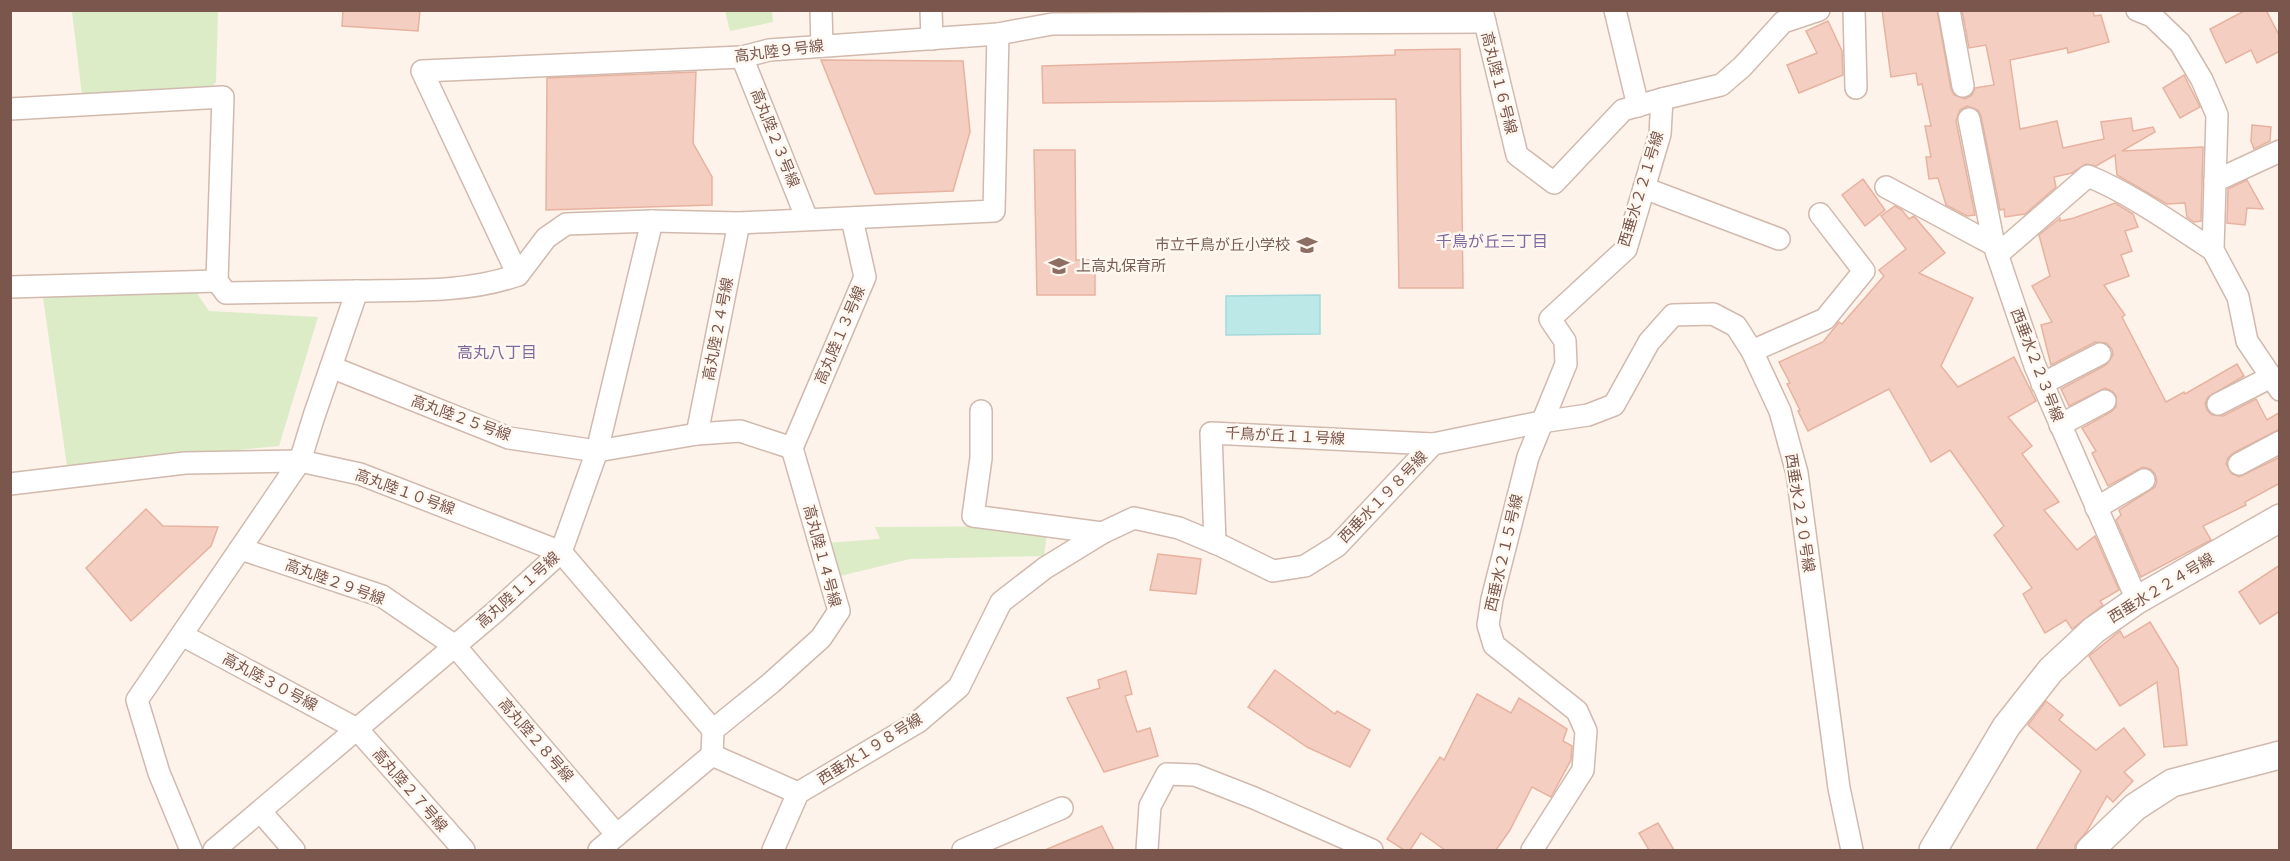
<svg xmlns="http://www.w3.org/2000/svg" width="2290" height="861" font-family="Raleway,'Noto Sans JP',sans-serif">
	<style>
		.green { fill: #dbecc7 }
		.water { fill: #bde8e8; stroke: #a3d9da; stroke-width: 1.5 }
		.building { fill: #f4cec1; stroke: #e7b2a0; stroke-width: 1.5 }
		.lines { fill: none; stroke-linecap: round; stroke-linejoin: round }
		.minor-casing { stroke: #d1b9ae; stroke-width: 24 }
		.tertiary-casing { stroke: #d1b9ae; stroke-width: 30 }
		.minor { stroke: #fff; stroke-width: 21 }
		.tertiary { stroke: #fff; stroke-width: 27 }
		.labels { text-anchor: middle; stroke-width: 5; stroke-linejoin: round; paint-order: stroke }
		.street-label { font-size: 15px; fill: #7a564c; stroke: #fff8f1 }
		.education-label { font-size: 15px; fill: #785e54; stroke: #fff8f1; text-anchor: end }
		.neighbourhood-label { font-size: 16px; fill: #83689c; stroke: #fff8f1 }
	</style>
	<rect width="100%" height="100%" fill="#fdf3ea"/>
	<g class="green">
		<polygon points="23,11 218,11 216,82 208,91 82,95 72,12"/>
		<polygon points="725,11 772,11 773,22 730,31"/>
		<polygon points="194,289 209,311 318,317 279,446 67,466 43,297"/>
		<polygon points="1048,526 1044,556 910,559 836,577 826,543 880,539 875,527"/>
	</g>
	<polygon class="water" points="1320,295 1320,334 1226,335 1226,296"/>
	<g class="building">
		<polygon points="343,10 420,10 418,31 342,26"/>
		<polygon points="1882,10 1937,10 1951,89 1954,95 1965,99 1972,95 1975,88 1994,85 1986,45 1969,48 1962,10 2093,10 2094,16 2101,15 2109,42 2068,53 2067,48 2010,60 2020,129 2057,121 2063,148 2104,139 2101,122 2131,118 2133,131 2153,127 2155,132 2122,151 2203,147 2201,221 2194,222 2187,217 2185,203 2167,204 2117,175 2115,155 2096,166 2086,164 2072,173 2054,177 2056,187 2025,214 2005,217 2004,209 2000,210 1981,116 1978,110 1967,106 1960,110 1956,121 1975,215 1967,216 1946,205 1938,178 1929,179 1926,157 1931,157 1925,126 1931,126 1922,84 1918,85 1916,73 1891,77"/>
		<polygon points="2246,10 2266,10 2280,37 2280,51 2257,63 2251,50 2226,63 2210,29"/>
		<polygon points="1828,21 1842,51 1843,75 1799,93 1787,65 1817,53 1806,31"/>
		<polygon points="1460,49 1463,288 1399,288 1396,99 1043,103 1042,66 1339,57 1395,55 1395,50"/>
		<polygon points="821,60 963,61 970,132 953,191 875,194"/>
		<polygon points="696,72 693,143 712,177 712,205 546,210 547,78"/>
		<polygon points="2184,75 2200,107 2180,118 2163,88"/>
		<polygon points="2252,125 2271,127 2270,141 2254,149 2251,141"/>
		<polygon points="1034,150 1075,150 1076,260 1095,260 1095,295 1037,295"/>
		<polygon points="1863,179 1885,210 1865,226 1842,195"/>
		<polygon points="2247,180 2263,209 2247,208 2245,225 2227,223 2228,189"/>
		<polygon points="2115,203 2133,214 2138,227 2125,231 2132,251 2121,255 2129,276 2104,285 2125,315 2122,317 2166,402 2184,392 2185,394 2237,364 2244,376 2208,397 2205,403 2207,410 2212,415 2223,416 2256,399 2267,420 2280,412 2280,429 2233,453 2228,458 2226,464 2232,474 2239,477 2280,457 2280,483 2245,502 2246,505 2203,526 2211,540 2141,577 2116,520 2121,515 2119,510 2155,487 2157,481 2155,474 2150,469 2143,467 2108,486 2092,453 2096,451 2082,428 2111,412 2116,407 2116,396 2112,391 2105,388 2069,406 2061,389 2106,365 2113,355 2112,349 2106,343 2095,342 2051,365 2041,325 2052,322 2032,286 2050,276 2039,235 2060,218 2060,221 2074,218"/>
		<polygon points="1895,206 1902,210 1909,219 1914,216 1945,253 1919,273 1973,298 1941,366 1958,387 2014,357 2036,401 2008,417 2032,446 2022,454 2059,502 2044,510 2077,550 2095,536 2119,590 2100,601 2103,605 2072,629 2066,620 2045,633 2023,594 2032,588 1994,535 2004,526 1950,450 1931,462 1889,389 1808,431 1798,411 1800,410 1787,384 1790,383 1779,362 1823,342 1839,322 1842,324 1884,276 1879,270 1906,249 1881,216"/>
		<polygon points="146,509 163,526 218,527 211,546 131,621 86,568"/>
		<polygon points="1158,554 1201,559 1196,594 1150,590"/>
		<polygon points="2280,565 2280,611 2260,624 2239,592"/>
		<polygon points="2150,622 2178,668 2187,745 2164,747 2157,682 2120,706 2089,656 2120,631 2124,638"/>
		<polygon points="1275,670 1335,714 1337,711 1370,730 1350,767 1307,747 1248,707"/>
		<polygon points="1126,671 1132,694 1125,696 1137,732 1150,728 1158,756 1104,772 1067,698 1100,688 1098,680"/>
		<polygon points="1477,694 1511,713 1519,698 1567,729 1563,741 1572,746 1571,760 1551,797 1532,787 1510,830 1496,850 1445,850 1421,833 1410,850 1404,850 1387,839 1440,757 1444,760"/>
		<polygon points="2046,701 2063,715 2059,720 2096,750 2124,728 2145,755 2124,772 2133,781 2113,802 2107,796 2087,831 2075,845 2075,850 2036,850 2081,771 2028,725"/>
		<polygon points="1658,823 1674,850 1649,850 1639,833"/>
		<polygon points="1102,826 1114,850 1045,850"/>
	</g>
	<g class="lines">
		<g class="minor-casing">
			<g id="minor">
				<polyline points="821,10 822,46"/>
				<polyline points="931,10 932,39"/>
				<polyline points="1482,10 1517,155 1554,183 1623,110 1662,99 1721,85 1742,67 1783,22 1819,10"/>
				<polyline points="1615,10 1638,106"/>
				<polyline points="1854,10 1856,88"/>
				<polyline points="1949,10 1963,86"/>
				<polyline points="2137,10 2152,16 2180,43 2202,80 2217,115 2213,250 2238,297 2247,341 2280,390"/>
				<polygon points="998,34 994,211 739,223 652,221 566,224 546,238 518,275 422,71 742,57 769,50"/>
				<polyline points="998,34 1052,24 1485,22"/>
				<polyline points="742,57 807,219"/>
				<polyline points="10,109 223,97 217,281 226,293 357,291"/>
				<polyline points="1969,119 1994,245 2035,366 2137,600"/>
				<polyline points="2215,181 2280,151"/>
				<polyline points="1886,187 1994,245"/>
				<polyline points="1644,188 1779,239"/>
				<path d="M1997,255L2088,176C2132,194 2173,224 2213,250"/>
				<polyline points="10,287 217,281"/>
				<polyline points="1752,351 1825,319 1864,271 1820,214"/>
				<polyline points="331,367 509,438 597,451 697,434 740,431 792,448"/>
				<polyline points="2042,384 2100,354"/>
				<polyline points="2218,404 2271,377"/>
				<polyline points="981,411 981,458 973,516 1102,533"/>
				<polyline points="2060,425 2105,401"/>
				<polyline points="697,434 739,223"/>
				<polyline points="792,448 865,277 852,219"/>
				<polyline points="2239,464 2280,442"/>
				<polyline points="10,484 185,463 300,461 360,474 561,552 713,730"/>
				<polyline points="2096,508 2144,480"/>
				<polyline points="1215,543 1211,433 1433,444"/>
				<polyline points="241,549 382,596 455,646 617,835"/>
				<polyline points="182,635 357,729 464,850"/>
				<polyline points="712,755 713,730 771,683 821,638 839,611 792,448"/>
				<polyline points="260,811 294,850"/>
				<path d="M191,850L159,773L137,700L300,461L314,416L357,291C410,290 467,293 518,275"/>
				<polyline points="214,850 495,612 561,552 597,451 652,221"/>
				<polyline points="599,850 712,755 798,793"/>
				<polyline points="773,850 798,793 918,722 959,687 1001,602 1045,568 1102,533 1134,518 1179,528 1222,546 1273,571 1305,566 1337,546 1433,444 1541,422 1588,415 1614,405 1649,342 1673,315 1713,314 1736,326 1752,351 1780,411 1797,473 1839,788 1852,850"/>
				<polyline points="963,850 1062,808"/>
				<polyline points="1147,850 1150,806 1167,774 1195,775 1254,798 1372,850"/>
				<polyline points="1532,850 1583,770 1586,731 1577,711 1494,645 1488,625 1492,599 1528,457 1566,364 1565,341 1550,319 1626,249 1660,134 1662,99"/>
			</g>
		</g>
		<g class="tertiary-casing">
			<g id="tertiary">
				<polyline points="1933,850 2006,727 2051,670 2094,630 2137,600 2280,518"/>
				<polyline points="2090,850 2135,807 2172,783 2280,755"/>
			</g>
		</g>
		<use href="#minor" class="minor"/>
		<use href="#tertiary" class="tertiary"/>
	</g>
	<defs>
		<g id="school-bare" transform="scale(1.62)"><path d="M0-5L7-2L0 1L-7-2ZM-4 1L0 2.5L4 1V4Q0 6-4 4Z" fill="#8d6e63" stroke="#fff8f1" stroke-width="2.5" paint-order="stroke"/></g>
	</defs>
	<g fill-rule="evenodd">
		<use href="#school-bare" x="1307" y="245"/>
		<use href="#school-bare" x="1059" y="266"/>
	</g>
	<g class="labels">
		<g class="street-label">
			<text transform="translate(779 51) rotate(-7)" y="5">高丸陸９号線</text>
			<text transform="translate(1499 83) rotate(76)" y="5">高丸陸１６号線</text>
			<text transform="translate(775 138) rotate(68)" y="5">高丸陸２３号線</text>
			<text transform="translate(1641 189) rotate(-73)" y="5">西垂水２２１号線</text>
			<text transform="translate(718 329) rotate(-79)" y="5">高丸陸２４号線</text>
			<text transform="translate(840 335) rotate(-67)" y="5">高丸陸１３号線</text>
			<text transform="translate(2037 365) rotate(69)" y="5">西垂水２２３号線</text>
			<text transform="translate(461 418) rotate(20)" y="5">高丸陸２５号線</text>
			<text transform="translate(1285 436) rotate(3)" y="5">千鳥が丘１１号線</text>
			<text transform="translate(405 492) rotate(20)" y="5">高丸陸１０号線</text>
			<text transform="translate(1383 497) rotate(-46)" y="5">西垂水１９８号線</text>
			<text transform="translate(1800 513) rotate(81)" y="5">西垂水２２０号線</text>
			<text transform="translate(1504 553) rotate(-77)" y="5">西垂水２１５号線</text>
			<text transform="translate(822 556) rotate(75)" y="5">高丸陸１４号線</text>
			<text transform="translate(335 582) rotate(20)" y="5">高丸陸２９号線</text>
			<text transform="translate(2161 588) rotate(-31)" y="5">西垂水２２４号線</text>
			<text transform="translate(518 590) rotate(-42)" y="5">高丸陸１１号線</text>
			<text transform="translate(270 682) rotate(28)" y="5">高丸陸３０号線</text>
			<text transform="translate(536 740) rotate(49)" y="5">高丸陸２８号線</text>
			<text transform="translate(870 749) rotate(-32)" y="5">西垂水１９８号線</text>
			<text transform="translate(410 790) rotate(49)" y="5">高丸陸２７号線</text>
		</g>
		<g class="education-label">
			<text x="1290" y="250">市立千鳥が丘小学校</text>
			<text x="1076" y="271" text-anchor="start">上高丸保育所</text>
		</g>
		<g class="neighbourhood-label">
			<text x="1492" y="247">千鳥が丘三丁目</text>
			<text x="497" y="358">高丸八丁目</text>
		</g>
	</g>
	<rect width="2290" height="861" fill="none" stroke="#7a564c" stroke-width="24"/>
</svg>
